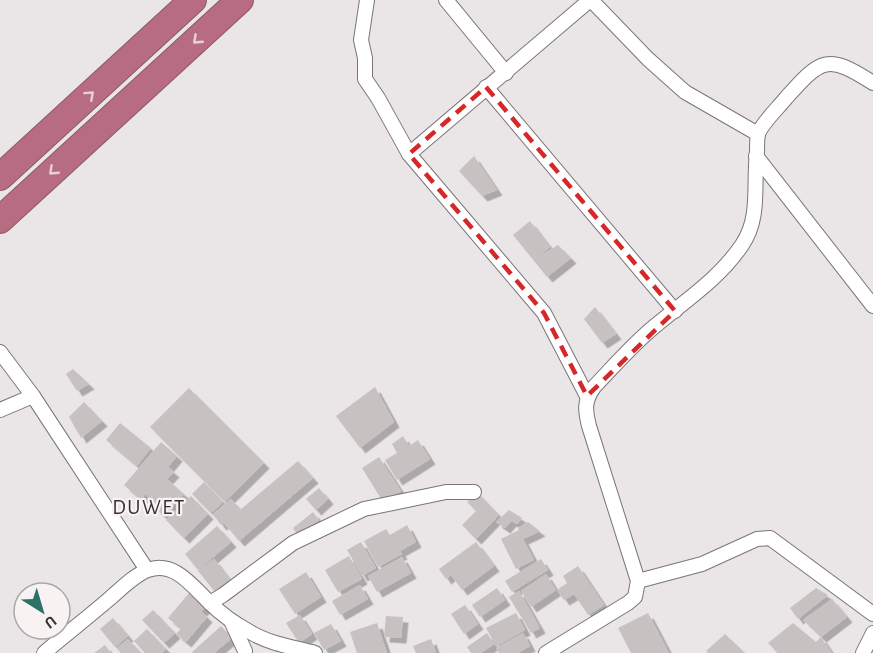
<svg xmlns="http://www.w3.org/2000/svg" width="873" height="653" font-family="'Alegreya Sans',sans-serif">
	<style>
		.building { fill: #c7c1c2; filter: url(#shadow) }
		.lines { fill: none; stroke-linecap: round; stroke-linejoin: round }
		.minor-casing { stroke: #7a7577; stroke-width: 16 }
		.motorway-casing { stroke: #8a5867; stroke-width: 28 }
		.minor { stroke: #fff; stroke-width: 14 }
		.motorway { stroke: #b86c82; stroke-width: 26 }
		.oneway { stroke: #e8d0d7 }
		.marked { fill: none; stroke: #d62828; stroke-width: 4.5; stroke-dasharray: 12 8; stroke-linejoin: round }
		.labels { text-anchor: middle; stroke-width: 4.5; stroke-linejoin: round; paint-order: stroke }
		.quarter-label { font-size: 21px; letter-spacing: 1.5px; fill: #363334; stroke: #f8f2f3 }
	</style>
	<defs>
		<filter id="shadow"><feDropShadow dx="5.5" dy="5.5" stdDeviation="0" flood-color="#0004"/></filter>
	</defs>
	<rect width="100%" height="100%" fill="#eae5e6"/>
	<g class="building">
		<polygon points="474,156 497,190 482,196 459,171"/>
		<polygon points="530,221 550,247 535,259 558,245 571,258 547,277 513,235"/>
		<polygon points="595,307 616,334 602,343 584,319"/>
		<polygon points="73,369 89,384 77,391 66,374"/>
		<polygon points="375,387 394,422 360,448 336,416"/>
		<polygon points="189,388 264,463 225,502 150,427"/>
		<polygon points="84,402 102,421 81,438 69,417"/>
		<polygon points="120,423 151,448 137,466 106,440"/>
		<polygon points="403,436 409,446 418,440 430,459 397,480 385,460 397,453 392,444"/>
		<polygon points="161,442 177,456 168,467 174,472 167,479 184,494 164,516 155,508 157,505 145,494 141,500 124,485"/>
		<polygon points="379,457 401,491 383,502 362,468"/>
		<polygon points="298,461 313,478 239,541 224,523 221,525 213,514 231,499 240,509 234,515"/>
		<polygon points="204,482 223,502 211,513 192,494"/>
		<polygon points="319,488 328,499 316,510 306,499"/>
		<polygon points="477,492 499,515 476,539 462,525 476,511 467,502"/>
		<polygon points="191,496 208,514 184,538 166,520"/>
		<polygon points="509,510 522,518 517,524 511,521 505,528 496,522"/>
		<polygon points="313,512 319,520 298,536 293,528"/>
		<polygon points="528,522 540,531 523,539 534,560 516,569 501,539 519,530 518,528"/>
		<polygon points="407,525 416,542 400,551 402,554 378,567 364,541 386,529 390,535"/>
		<polygon points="217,526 231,542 198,570 185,554"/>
		<polygon points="361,542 376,568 362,576 347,550"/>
		<polygon points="476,542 494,566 462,590 451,575 446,579 439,569"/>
		<polygon points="349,556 362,579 338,592 325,570"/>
		<polygon points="402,557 411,573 377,592 368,576"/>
		<polygon points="214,559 230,580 215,592 198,571"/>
		<polygon points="541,559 548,570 512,592 505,581"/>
		<polygon points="578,566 604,605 588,615 574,594 564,600 557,590 567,583 563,576"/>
		<polygon points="306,572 321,597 295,614 279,589"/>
		<polygon points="546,574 556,590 531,607 521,591"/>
		<polygon points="360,585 368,599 340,615 332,601"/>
		<polygon points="497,588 505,600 480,617 472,605"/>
		<polygon points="816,588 828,595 798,619 790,608"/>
		<polygon points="519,591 540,628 531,633 509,597"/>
		<polygon points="189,593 205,608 201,611 207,617 186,642 176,634 181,629 168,618"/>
		<polygon points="832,599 847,617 821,637 832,653 778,653 768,643 793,623 816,642 821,637 803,620"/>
		<polygon points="465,605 478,624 464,634 451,614"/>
		<polygon points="153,610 175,633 164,643 142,620"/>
		<polygon points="516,613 525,630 496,646 486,628"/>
		<polygon points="648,613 669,653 631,653 618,628"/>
		<polygon points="300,615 312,634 299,643 286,623"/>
		<polygon points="386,616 403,617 401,638 384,637"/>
		<polygon points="113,618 128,636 115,647 100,629"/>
		<polygon points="377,623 387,653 357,653 350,632"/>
		<polygon points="331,624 341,641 324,650 314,633"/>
		<polygon points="221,626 232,638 214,653 193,653 192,652"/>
		<polygon points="147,629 166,649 162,653 145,653 134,641"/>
		<polygon points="487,633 494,644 481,653 471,653 467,647"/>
		<polygon points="523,633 530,646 518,653 499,653 496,648"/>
		<polygon points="725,634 745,653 708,653 706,651"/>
		<polygon points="128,639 141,653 121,653 117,648"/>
		<polygon points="431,639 436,653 416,653 413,646"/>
		<polygon points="105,645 111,653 94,653"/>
	</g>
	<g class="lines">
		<g class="minor-casing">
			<g id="minor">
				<polyline points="367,0 361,40 365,58 365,79 378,98 409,154 544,313 587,396"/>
				<polyline points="446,0 506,73"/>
				<polyline points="591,0 648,59 685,92 758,134"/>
				<polyline points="486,87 675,311"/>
				<polyline points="409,154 590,0"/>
				<polyline points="756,156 873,306"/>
				<polyline points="0,352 33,396 147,570"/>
				<polyline points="0,410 33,396"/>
				<polyline points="638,581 702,564 757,539 770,538 873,614"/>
				<polyline points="210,603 223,595 293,543 364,509 446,492 474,492"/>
				<polyline points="232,623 245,651"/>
				<path d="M44,653C65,635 87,618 108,600C120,590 134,575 148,570C174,560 193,587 209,602C221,614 235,624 250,632C270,644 293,647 315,653"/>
				<path d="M546,653L628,603L635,597L638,581L589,426C585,410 584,401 594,387C614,366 633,344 655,326C686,300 719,279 742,245C761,217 753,185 757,152C757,147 757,139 758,134C762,123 779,107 786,98C821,59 827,53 873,83"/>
				<polyline points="863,653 873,633"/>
			</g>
		</g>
		<g class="motorway-casing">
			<g id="motorway">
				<polyline points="0,177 193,0"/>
				<polyline points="0,220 240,0"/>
			</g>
		</g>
		<use href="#minor" class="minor"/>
		<use href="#motorway" class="motorway"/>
	</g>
	<defs><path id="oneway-chevron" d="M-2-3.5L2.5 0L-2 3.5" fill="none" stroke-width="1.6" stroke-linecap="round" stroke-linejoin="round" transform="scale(1.5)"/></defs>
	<g class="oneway">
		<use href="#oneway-chevron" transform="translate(197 40) rotate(137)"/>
		<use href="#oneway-chevron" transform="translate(90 95) rotate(-42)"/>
		<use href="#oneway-chevron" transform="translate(53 171) rotate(137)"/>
	</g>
	<path class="marked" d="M486,87L675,311L587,396L544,313L409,154Z"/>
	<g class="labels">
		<g class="quarter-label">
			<text x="149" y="514">DUWET</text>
		</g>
	</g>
	<g transform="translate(42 611) rotate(143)"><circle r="28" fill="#f8f2f3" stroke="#aaa6a7" stroke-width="1.5"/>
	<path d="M0-4.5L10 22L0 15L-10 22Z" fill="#2c7267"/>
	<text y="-9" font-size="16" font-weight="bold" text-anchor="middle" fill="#363334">U</text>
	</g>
</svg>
